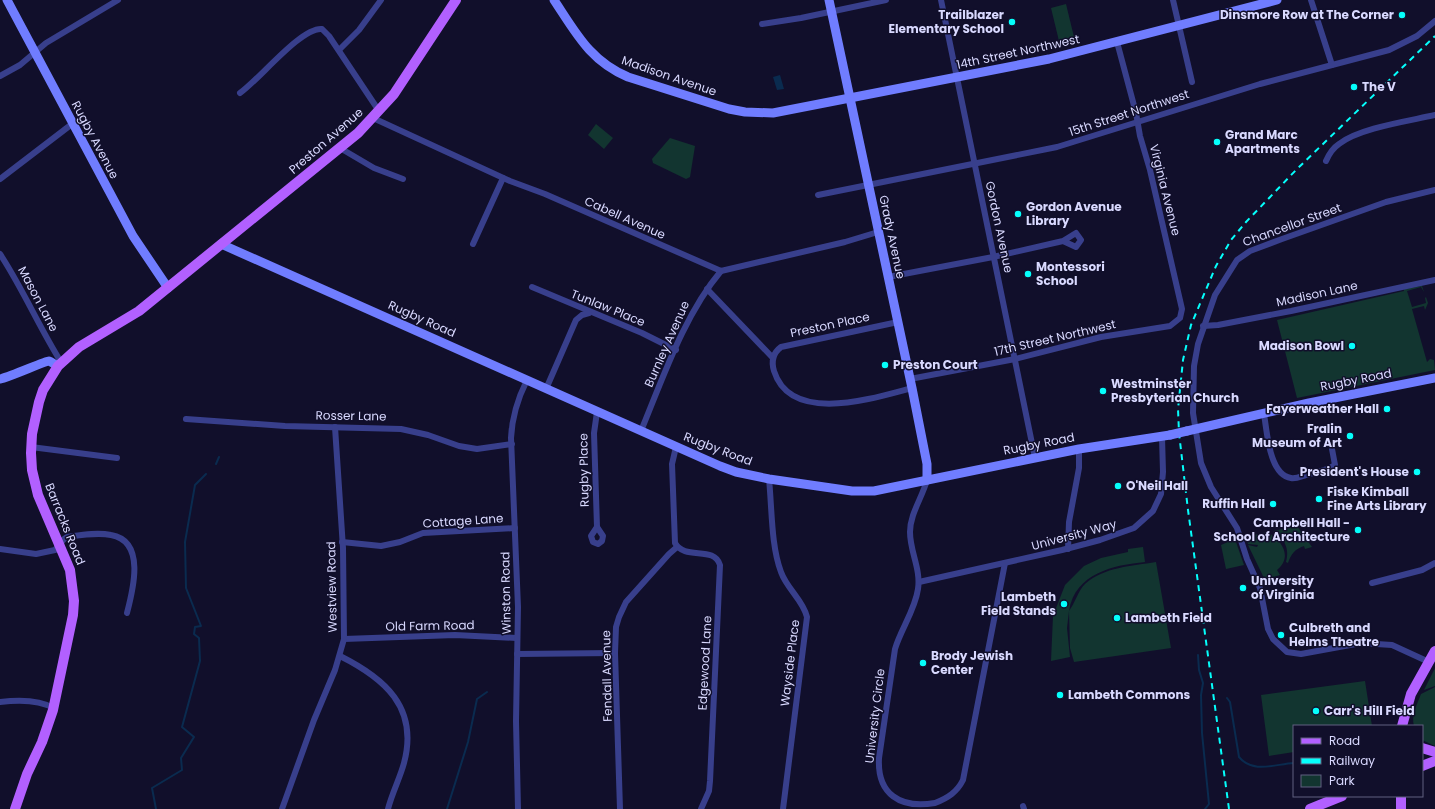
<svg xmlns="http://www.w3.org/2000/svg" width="1435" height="809" font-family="Poppins,sans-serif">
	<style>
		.green { fill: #123530 }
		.water { fill: #0a2b4f }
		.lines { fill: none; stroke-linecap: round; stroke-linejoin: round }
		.stream { stroke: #0a2b4f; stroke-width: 2 }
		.street { stroke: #383f8c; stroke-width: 6 }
		.secondary { stroke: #707dff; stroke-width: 9 }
		.primary { stroke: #b260ff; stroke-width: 10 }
		.rail { stroke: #05fffc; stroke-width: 2; stroke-dasharray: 6 5; stroke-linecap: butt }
		.secondary-bridge { stroke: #707dff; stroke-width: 9 }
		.poi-dot { fill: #05fffc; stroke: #110f2b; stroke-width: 1.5 }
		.labels { text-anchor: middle; stroke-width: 3; stroke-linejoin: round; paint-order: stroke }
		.poi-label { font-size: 12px; font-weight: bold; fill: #d9d9ff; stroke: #110f2b; text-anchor: start }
		.street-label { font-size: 12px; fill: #d9d9ff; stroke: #110f2b }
	</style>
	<rect width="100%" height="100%" fill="#110f2b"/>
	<g class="green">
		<polygon points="1066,4 1074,37 1059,41 1051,8"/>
		<polygon points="596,124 613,138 604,149 588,135"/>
		<polygon points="670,138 695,146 690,177 686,179 653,163 652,159"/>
		<polygon points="1422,286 1424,292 1421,287 1407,291 1412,307 1426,303 1425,298 1426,297 1428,303 1425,310 1424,306 1412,309 1427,362 1430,359 1434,360 1435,370 1297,398 1277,320 1404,291 1404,289"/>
		<path d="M1297,526L1312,547L1305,549L1304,546C1295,549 1291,554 1288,563L1286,562C1290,549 1284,537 1273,531Z"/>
		<path d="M1267,532C1282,540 1293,557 1277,570L1280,575L1267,579L1263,576L1248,545L1257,547L1258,545L1248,544L1246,537Z"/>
		<polygon points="1235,539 1244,565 1226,569 1221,545"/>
		<path d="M1143,547L1145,562C1114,565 1075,573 1069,611C1075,603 1078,591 1085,584C1104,567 1132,566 1156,562L1171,648L1074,662L1070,648L1069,611L1067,628L1070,657L1051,661L1053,616L1065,585L1084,566L1101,558L1128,552V549Z"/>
		<polygon points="1435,668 1435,686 1424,690"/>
		<polygon points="1365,681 1372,726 1294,726 1294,752 1269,756 1261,695"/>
		<path d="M1435,687V746L1422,740V726H1414C1411,715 1417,705 1421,694Z"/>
	</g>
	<polygon class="water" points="780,75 784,89 777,90 773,77"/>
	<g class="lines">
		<g class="stream">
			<polyline points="216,464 219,457"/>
			<polyline points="1198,655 1199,670 1203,683 1201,695 1202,733 1209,804 1205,809"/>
			<path d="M1227,698L1230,702L1239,757C1253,774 1275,764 1294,763"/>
			<polyline points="156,809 152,788 182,770 181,758 194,737 182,727 200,661 199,638 194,634 195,627 201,626 186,588 185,542 195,485 206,474"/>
			<polyline points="447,809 468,742 477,699 487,692"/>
		</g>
		<g class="street">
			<polyline points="941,0 1035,458"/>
			<polyline points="1173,0 1192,82"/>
			<polyline points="1311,0 1332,65"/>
			<polyline points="762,24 801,18 886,0"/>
			<polyline points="339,50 359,30 381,0"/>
			<polyline points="0,76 20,65 46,43 118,0"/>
			<path d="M240,93C259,80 301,27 322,29L329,36L379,111"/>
			<polyline points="373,118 510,181 545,194 721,271 845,242 878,232"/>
			<polyline points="340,148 374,168 403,179"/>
			<path d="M1326,161C1329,154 1333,148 1339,144C1359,128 1409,121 1435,115"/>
			<polyline points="0,179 72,124"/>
			<polyline points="818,195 1057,147 1260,84 1389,50 1417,36 1435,21"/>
			<polyline points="473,244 503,178"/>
			<path d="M0,254C23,289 39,327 61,362"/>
			<polyline points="888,277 993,257 1063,241 1076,247 1081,240 1076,233 1063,241"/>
			<polyline points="532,287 642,333 676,350"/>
			<polyline points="707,289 773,358"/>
			<path d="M898,322L781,347C773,353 771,361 774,371C791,425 874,398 912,388"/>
			<polyline points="1203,326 1218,325 1291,311 1435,280"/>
			<polyline points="910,379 1015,359 1101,337 1170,326 1180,318 1182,309 1150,170 1140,136 1136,113 1117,42"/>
			<polyline points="546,389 576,320 582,315 589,313"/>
			<path d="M1264,414C1267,431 1269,475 1291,478C1296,479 1302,476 1306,475C1317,472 1326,471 1335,465L1332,449"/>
			<polyline points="186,419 285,426 401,429 428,435 459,446 477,449 512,444"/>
			<path d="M641,431C663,378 684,315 721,271"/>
			<polyline points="31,447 117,458"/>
			<path d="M676,447L672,464L675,543C685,561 714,545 720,565L710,781L709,791L701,809"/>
			<path d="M769,479C772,508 771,546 781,572C787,589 803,600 807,617L783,809"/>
			<path d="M927,480C922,498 910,514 910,532C910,552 921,569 918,589C915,610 901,629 895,649L879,758C877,794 900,809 935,803C948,798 957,792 963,780L1005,563"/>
			<polyline points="597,527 594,433 597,412"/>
			<polygon points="597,527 603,536 602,541 598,544 593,542 591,536"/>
			<polyline points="342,542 381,546 400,542 423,533 515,528"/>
			<path d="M0,549L36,554L55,550L64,539L67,537C81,535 97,532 111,535C146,541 133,590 127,613"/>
			<polyline points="1068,549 1069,522 1079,468 1079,449"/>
			<polyline points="919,582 1062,550 1100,540 1134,528 1153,511 1161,494 1163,472 1162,437"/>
			<polyline points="1372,583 1422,570 1435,563"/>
			<polyline points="344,639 455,635 517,638"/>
			<polyline points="517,654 615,653"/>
			<path d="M340,656C384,678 419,707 404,763C400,778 392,793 388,809"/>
			<polyline points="1429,662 1392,645 1361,643 1301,654 1287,652 1273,639 1268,629 1260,588 1247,559 1237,528 1211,487 1201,463 1193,413 1194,366 1198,344 1215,295 1237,260 1250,251 1282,239 1386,202 1435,190"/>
			<path d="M0,702C17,700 38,699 53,708"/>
			<polyline points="1023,806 1024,809"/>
			<polyline points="282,809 314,720 335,670 344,639 343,548 335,427"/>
			<path d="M518,809L516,721L518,607L511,438C512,417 517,400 527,380"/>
			<polyline points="620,809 615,653 616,627 619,617 626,602 669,554 677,547"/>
		</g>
		<g class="secondary">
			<polyline points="7,0 133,236 168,288"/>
			<path d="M554,0C576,33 590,61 628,77L729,109L745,112L773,113L1049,59L1277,0"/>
			<polyline points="829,0 912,388 927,464 927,480"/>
			<polyline points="221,244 720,466 736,472 769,479 852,491 874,491 1079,449 1170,435"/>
			<path d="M0,379C10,377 45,361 49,361C52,362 55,365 58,366"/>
			<polyline points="1187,431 1309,403 1435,378"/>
		</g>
		<g class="primary">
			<polyline points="1402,726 1411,694 1435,651"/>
			<polyline points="1422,748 1435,752"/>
			<polyline points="1422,766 1435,761"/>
			<polyline points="15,809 27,774 42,742 53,710 73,615 74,601 70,570 38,495 32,470 31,453 32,434 39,402 43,390 58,366 79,347 139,311 358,133 394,94 456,0"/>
			<polyline points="1310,809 1342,796"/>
			<polyline points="1401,809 1401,796"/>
		</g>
		<polyline class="rail" points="1229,809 1188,510 1179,433 1178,409 1183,360 1191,325 1216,266 1231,240 1246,222 1296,170 1435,36"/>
		<polyline class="secondary-bridge" points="1170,435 1187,431"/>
	</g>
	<g class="poi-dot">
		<circle cx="1402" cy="15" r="4"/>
		<circle cx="1012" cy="22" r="4"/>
		<circle cx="1354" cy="87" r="4"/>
		<circle cx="1217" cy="142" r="4"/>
		<circle cx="1018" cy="214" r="4"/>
		<circle cx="1028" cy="274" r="4"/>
		<circle cx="1352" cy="346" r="4"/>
		<circle cx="885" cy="365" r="4"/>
		<circle cx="1103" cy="391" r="4"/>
		<circle cx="1387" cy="409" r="4"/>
		<circle cx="1350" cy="436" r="4"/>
		<circle cx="1417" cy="472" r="4"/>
		<circle cx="1118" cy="486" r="4"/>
		<circle cx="1319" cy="499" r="4"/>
		<circle cx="1273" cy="504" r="4"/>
		<circle cx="1358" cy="530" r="4"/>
		<circle cx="1243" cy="588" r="4"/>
		<circle cx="1064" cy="604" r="4"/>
		<circle cx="1117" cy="618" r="4"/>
		<circle cx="1281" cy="635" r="4"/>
		<circle cx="923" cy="663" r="4"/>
		<circle cx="1060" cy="695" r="4"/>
		<circle cx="1316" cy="711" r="4"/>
	</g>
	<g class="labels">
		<g class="poi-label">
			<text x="1004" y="19" text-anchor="end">Trailblazer<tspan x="1004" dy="14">Elementary School</tspan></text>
			<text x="1394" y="19" text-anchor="end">Dinsmore Row at The Corner</text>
			<text x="1362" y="91">The V</text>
			<text x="1225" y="139">Grand Marc<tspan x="1225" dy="14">Apartments</tspan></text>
			<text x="1026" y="211">Gordon Avenue<tspan x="1026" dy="14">Library</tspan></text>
			<text x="1036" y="271">Montessori<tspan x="1036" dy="14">School</tspan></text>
			<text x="1344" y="350" text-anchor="end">Madison Bowl</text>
			<text x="893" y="369">Preston Court</text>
			<text x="1111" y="388">Westminster<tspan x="1111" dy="14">Presbyterian Church</tspan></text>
			<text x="1379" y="413" text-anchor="end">Fayerweather Hall</text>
			<text x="1342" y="433" text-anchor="end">Fralin<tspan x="1342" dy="14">Museum of Art</tspan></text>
			<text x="1409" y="476" text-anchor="end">President's House</text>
			<text x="1126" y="490">O'Neil Hall</text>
			<text x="1327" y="496">Fiske Kimball<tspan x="1327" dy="14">Fine Arts Library</tspan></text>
			<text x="1265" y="508" text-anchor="end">Ruffin Hall</text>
			<text x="1350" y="527" text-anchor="end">Campbell Hall -<tspan x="1350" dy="14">School of Architecture</tspan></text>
			<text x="1251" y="585">University<tspan x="1251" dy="14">of Virginia</tspan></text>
			<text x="1056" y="601" text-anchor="end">Lambeth<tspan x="1056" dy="14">Field Stands</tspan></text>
			<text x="1125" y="622">Lambeth Field</text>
			<text x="1289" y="632">Culbreth and<tspan x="1289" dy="14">Helms Theatre</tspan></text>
			<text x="931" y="660">Brody Jewish<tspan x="931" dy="14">Center</tspan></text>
			<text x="1068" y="699">Lambeth Commons</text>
			<text x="1324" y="715">Carr's Hill Field</text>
		</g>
		<g class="street-label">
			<text transform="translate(1018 52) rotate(-12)" y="4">14th Street Northwest</text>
			<text transform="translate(669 76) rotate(19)" y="4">Madison Avenue</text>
			<text transform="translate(1129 113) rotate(-18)" y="4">15th Street Northwest</text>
			<text transform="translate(95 140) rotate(62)" y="4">Rugby Avenue</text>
			<text transform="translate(326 141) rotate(-41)" y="4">Preston Avenue</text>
			<text transform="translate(1165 190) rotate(76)" y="4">Virginia Avenue</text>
			<text transform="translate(625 218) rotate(24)" y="4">Cabell Avenue</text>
			<text transform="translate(1292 225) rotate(-20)" y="4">Chancellor Street</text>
			<text transform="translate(999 227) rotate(78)" y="4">Gordon Avenue</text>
			<text transform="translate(892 237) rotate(78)" y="4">Grady Avenue</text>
			<text transform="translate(1317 294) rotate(-12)" y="4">Madison Lane</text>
			<text transform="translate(38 299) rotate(62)" y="4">Mason Lane</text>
			<text transform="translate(608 308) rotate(22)" y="4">Tunlaw Place</text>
			<text transform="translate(422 319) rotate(24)" y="4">Rugby Road</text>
			<text transform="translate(830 325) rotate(-12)" y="4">Preston Place</text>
			<text transform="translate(1055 338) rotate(-13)" y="4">17th Street Northwest</text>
			<text transform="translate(667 344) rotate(-66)" y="4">Burnley Avenue</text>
			<text transform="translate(1356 380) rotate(-11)" y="4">Rugby Road</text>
			<text transform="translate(351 416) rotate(1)" y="4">Rosser Lane</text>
			<text transform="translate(1039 444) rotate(-11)" y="4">Rugby Road</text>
			<text transform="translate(718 449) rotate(21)" y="4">Rugby Road</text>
			<text transform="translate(584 470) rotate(-91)" y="4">Rugby Place</text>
			<text transform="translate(463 521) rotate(-4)" y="4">Cottage Lane</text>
			<text transform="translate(65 524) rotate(68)" y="4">Barracks Road</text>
			<text transform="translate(1074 535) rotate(-15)" y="4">University Way</text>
			<text transform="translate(332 587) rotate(-91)" y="4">Westview Road</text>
			<text transform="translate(506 593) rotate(-91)" y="4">Winston Road</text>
			<text transform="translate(430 626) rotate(-1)" y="4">Old Farm Road</text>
			<text transform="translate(705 663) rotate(-87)" y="4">Edgewood Lane</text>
			<text transform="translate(790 663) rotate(-83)" y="4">Wayside Place</text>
			<text transform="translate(607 676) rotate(-91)" y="4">Fendall Avenue</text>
			<text transform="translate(875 716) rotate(-83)" y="4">University Circle</text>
		</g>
	</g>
	<rect x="1293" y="725" width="130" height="72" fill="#110f2b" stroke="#616080"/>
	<rect x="1301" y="738" width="20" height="6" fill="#b260ff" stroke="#616080"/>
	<text x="1329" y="745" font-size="12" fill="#d9d9ff">Road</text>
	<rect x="1301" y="758" width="20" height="6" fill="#05fffc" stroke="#616080"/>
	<text x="1329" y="765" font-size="12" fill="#d9d9ff">Railway</text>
	<rect x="1301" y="775" width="20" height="12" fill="#123530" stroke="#616080"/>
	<text x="1329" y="785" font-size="12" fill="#d9d9ff">Park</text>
</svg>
